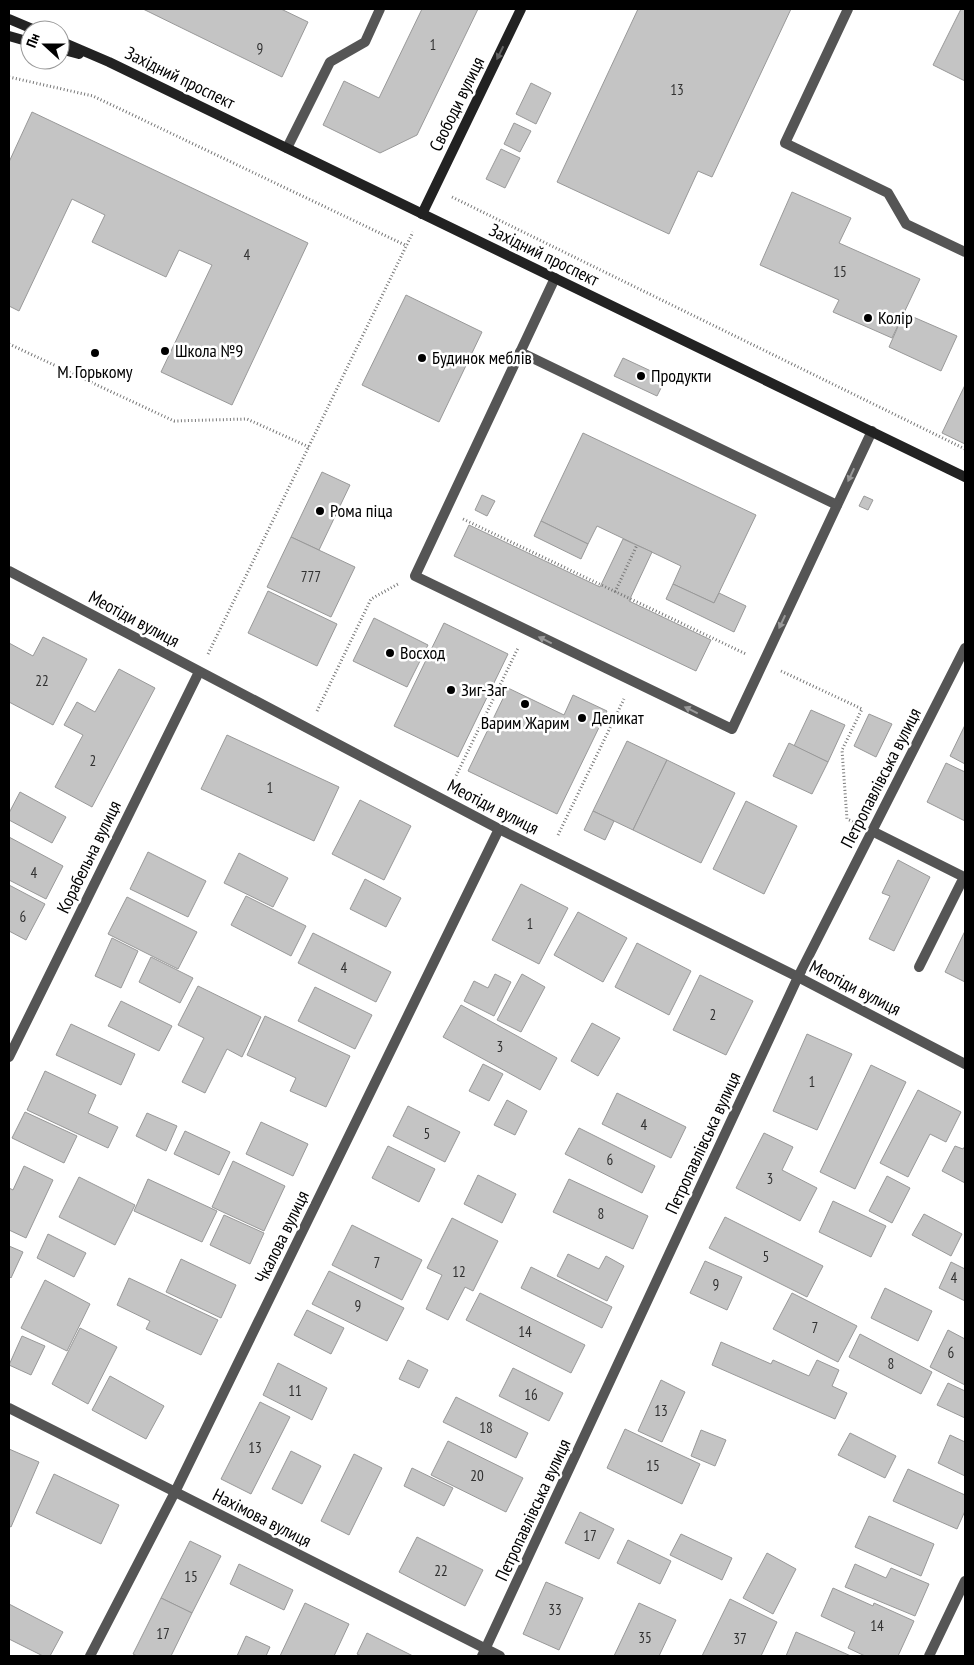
<svg xmlns="http://www.w3.org/2000/svg" width="974" height="1665" font-family="'PT Sans Narrow',sans-serif">
	<style>
		.building { fill: #c4c4c4; stroke: #999 }
		.lines { fill: none; stroke-linecap: round; stroke-linejoin: round }
		.path { stroke: #777; stroke-width: 3; stroke-dasharray: 1 2.5; stroke-linecap: butt }
		.lane { stroke: #555; stroke-width: 10 }
		.street { stroke: #555; stroke-width: 10 }
		.secondary { stroke: #222; stroke-width: 10 }
		.oneway { fill: #646464 }
		.oneway2 { fill: #999 }
		.poi-dot { fill: #000; stroke: #fff; stroke-width: 2 }
		.labels { text-anchor: middle; stroke-width: 5; stroke-linejoin: round; paint-order: stroke }
		.number-label { font-size: 15px; fill: #313131 }
		.street-label { font-size: 18px; fill: #000; stroke: #fff }
		.poi-label { font-size: 18px; fill: #000; stroke: #fff; text-anchor: start }
	</style>
	<rect width="100%" height="100%" fill="#fff"/>
	<g class="building">
		<polygon points="143,9 281,9 308,22 282,77"/>
		<polygon points="422,9 478,9 417,135 380,153 323,125 344,81 379,98"/>
		<polygon points="638,9 791,9 712,177 698,171 669,234 557,182"/>
		<polygon points="961,9 965,9 965,81 933,65"/>
		<polygon points="531,83 551,93 536,124 516,114"/>
		<polygon points="32,112 308,243 232,405 161,372 212,265 179,250 166,277 92,242 105,215 72,199 19,311 9,306 9,162"/>
		<polygon points="514,123 531,131 520,152 504,144"/>
		<polygon points="501,149 520,158 505,188 486,179"/>
		<polygon points="792,192 851,218 839,243 920,279 892,338 833,312 839,300 760,265"/>
		<polygon points="406,295 482,332 439,422 362,385"/>
		<polygon points="904,313 957,336 941,371 889,347"/>
		<polygon points="623,358 666,378 657,396 614,376"/>
		<polygon points="965,385 965,444 942,433"/>
		<polygon points="583,433 756,515 714,603 673,584 681,566 597,526 588,544 541,521"/>
		<polygon points="322,472 350,485 319,550 291,537"/>
		<polygon points="482,495 495,501 487,516 475,510"/>
		<polygon points="864,496 873,500 868,510 859,506"/>
		<polygon points="541,521 588,544 581,559 534,536"/>
		<polygon points="469,525 600,587 623,539 652,552 629,601 711,640 696,671 454,556"/>
		<polygon points="291,537 355,567 331,617 267,587"/>
		<polygon points="673,584 714,603 719,593 746,606 734,632 666,599"/>
		<polygon points="268,591 337,624 317,666 248,633"/>
		<polygon points="374,618 428,645 407,687 353,661"/>
		<polygon points="444,623 508,654 458,757 394,726"/>
		<polygon points="43,637 87,659 53,725 9,702 9,643 33,656"/>
		<polygon points="119,669 155,688 92,807 55,787 83,735 64,725 77,702 95,712"/>
		<polygon points="508,688 564,715 573,695 607,711 557,814 468,771"/>
		<polygon points="811,710 845,725 828,762 794,746"/>
		<polygon points="869,714 892,724 876,757 854,746"/>
		<polygon points="965,725 965,764 950,756"/>
		<polygon points="227,735 339,787 314,841 201,789"/>
		<polygon points="627,741 667,760 633,830 593,811"/>
		<polygon points="789,743 828,762 812,794 773,776"/>
		<polygon points="667,760 735,793 701,863 633,830"/>
		<polygon points="946,763 965,772 965,821 927,802"/>
		<polygon points="20,792 66,817 52,843 9,820 9,813"/>
		<polygon points="360,800 411,826 384,880 332,854"/>
		<polygon points="746,801 797,826 764,894 713,869"/>
		<polygon points="593,811 614,821 605,840 584,830"/>
		<polygon points="9,837 63,866 46,899 9,880"/>
		<polygon points="148,852 206,881 188,917 130,889"/>
		<polygon points="239,853 288,878 273,907 224,883"/>
		<polygon points="898,860 930,877 894,951 869,939 890,896 882,893"/>
		<polygon points="365,879 401,898 386,927 350,909"/>
		<polygon points="521,884 568,908 539,964 492,940"/>
		<polygon points="9,885 45,904 26,940 9,931"/>
		<polygon points="246,896 306,926 291,956 231,925"/>
		<polygon points="127,897 197,932 178,969 108,934"/>
		<polygon points="578,912 627,938 603,982 554,955"/>
		<polygon points="965,931 965,982 945,972"/>
		<polygon points="313,933 391,972 376,1002 298,963"/>
		<polygon points="112,938 138,951 121,988 95,976"/>
		<polygon points="637,943 691,971 669,1015 615,987"/>
		<polygon points="151,957 193,978 180,1003 139,982"/>
		<polygon points="495,974 511,982 494,1016 464,1001 474,981 488,988"/>
		<polygon points="522,974 545,987 521,1032 497,1020"/>
		<polygon points="700,975 753,1001 726,1055 673,1030"/>
		<polygon points="198,986 261,1017 242,1057 227,1049 205,1093 182,1082 204,1038 178,1025"/>
		<polygon points="315,987 372,1015 355,1049 298,1021"/>
		<polygon points="121,1001 172,1026 159,1051 108,1026"/>
		<polygon points="461,1005 557,1058 540,1090 443,1037"/>
		<polygon points="265,1016 350,1056 326,1107 290,1091 296,1078 247,1055"/>
		<polygon points="592,1023 620,1038 598,1076 571,1061"/>
		<polygon points="71,1024 135,1054 121,1085 56,1055"/>
		<polygon points="807,1034 852,1054 817,1130 773,1111"/>
		<polygon points="483,1064 503,1074 489,1101 469,1091"/>
		<polygon points="871,1065 906,1082 855,1189 820,1172"/>
		<polygon points="45,1071 96,1095 88,1113 118,1127 108,1148 27,1110"/>
		<polygon points="918,1090 961,1112 946,1142 930,1134 908,1177 880,1163"/>
		<polygon points="617,1093 686,1127 671,1158 602,1124"/>
		<polygon points="507,1100 527,1111 515,1135 494,1125"/>
		<polygon points="408,1106 460,1132 445,1162 393,1136"/>
		<polygon points="25,1112 77,1136 64,1163 12,1138"/>
		<polygon points="147,1113 177,1126 166,1151 136,1136"/>
		<polygon points="261,1122 308,1144 293,1176 246,1154"/>
		<polygon points="579,1128 655,1166 642,1193 565,1154"/>
		<polygon points="185,1131 230,1152 219,1175 174,1154"/>
		<polygon points="764,1133 793,1147 782,1170 817,1188 800,1221 736,1188"/>
		<polygon points="388,1146 435,1169 419,1202 372,1178"/>
		<polygon points="955,1146 963,1149 965,1146 965,1183 942,1171"/>
		<polygon points="233,1161 285,1186 264,1231 212,1207"/>
		<polygon points="24,1166 53,1180 26,1238 9,1230 9,1188 13,1190"/>
		<polygon points="478,1175 516,1194 502,1223 464,1204"/>
		<polygon points="887,1176 910,1188 892,1223 869,1211"/>
		<polygon points="79,1177 135,1205 115,1245 59,1217"/>
		<polygon points="148,1179 217,1211 202,1242 134,1211"/>
		<polygon points="569,1179 648,1216 633,1249 553,1212"/>
		<polygon points="833,1201 886,1226 871,1257 819,1232"/>
		<polygon points="924,1214 962,1234 951,1256 912,1235"/>
		<polygon points="224,1215 264,1233 250,1264 210,1245"/>
		<polygon points="725,1217 823,1266 807,1297 709,1248"/>
		<polygon points="452,1218 498,1241 473,1291 465,1287 448,1320 426,1309 442,1275 427,1268"/>
		<polygon points="352,1225 422,1260 402,1300 332,1265"/>
		<polygon points="48,1234 86,1253 74,1277 37,1258"/>
		<polygon points="9,1246 23,1252 11,1278 9,1276"/>
		<polygon points="568,1254 599,1269 606,1256 624,1266 607,1301 557,1276"/>
		<polygon points="181,1259 236,1285 221,1318 166,1292"/>
		<polygon points="705,1261 742,1277 727,1310 690,1293"/>
		<polygon points="951,1262 965,1269 965,1301 939,1288"/>
		<polygon points="531,1267 612,1307 602,1328 521,1288"/>
		<polygon points="329,1271 404,1308 387,1341 312,1304"/>
		<polygon points="129,1278 218,1320 201,1355 146,1329 150,1321 117,1305"/>
		<polygon points="45,1280 90,1304 67,1351 21,1328"/>
		<polygon points="885,1288 932,1311 918,1341 871,1318"/>
		<polygon points="480,1293 585,1345 571,1373 466,1320"/>
		<polygon points="792,1293 857,1326 838,1362 773,1329"/>
		<polygon points="307,1310 344,1328 331,1354 294,1335"/>
		<polygon points="80,1328 117,1347 88,1404 52,1384"/>
		<polygon points="948,1330 965,1339 965,1385 930,1367"/>
		<polygon points="860,1334 932,1372 921,1394 849,1357"/>
		<polygon points="22,1336 45,1346 31,1375 9,1365"/>
		<polygon points="721,1342 771,1364 773,1360 809,1376 817,1360 839,1370 832,1386 847,1393 835,1419 712,1365"/>
		<polygon points="408,1360 428,1370 419,1388 399,1379"/>
		<polygon points="278,1363 327,1388 312,1420 263,1395"/>
		<polygon points="513,1368 563,1393 549,1421 499,1396"/>
		<polygon points="110,1376 164,1406 146,1439 92,1410"/>
		<polygon points="661,1380 685,1392 662,1442 638,1431"/>
		<polygon points="948,1383 965,1391 965,1418 937,1405"/>
		<polygon points="456,1397 528,1433 516,1458 443,1422"/>
		<polygon points="260,1402 290,1417 251,1494 221,1479"/>
		<polygon points="625,1429 700,1464 682,1504 607,1468"/>
		<polygon points="701,1430 726,1440 715,1466 691,1456"/>
		<polygon points="850,1433 896,1456 885,1478 838,1455"/>
		<polygon points="950,1435 965,1442 965,1476 938,1463"/>
		<polygon points="448,1441 523,1478 506,1512 431,1475"/>
		<polygon points="9,1449 39,1462 11,1527 9,1526"/>
		<polygon points="291,1451 321,1466 302,1504 272,1489"/>
		<polygon points="354,1454 382,1468 349,1535 321,1521"/>
		<polygon points="412,1468 453,1488 444,1506 404,1486"/>
		<polygon points="908,1469 965,1495 965,1511 957,1529 893,1501"/>
		<polygon points="54,1474 119,1505 101,1544 36,1513"/>
		<polygon points="580,1512 614,1529 599,1559 565,1543"/>
		<polygon points="869,1516 934,1544 921,1576 855,1547"/>
		<polygon points="681,1534 732,1558 722,1580 670,1555"/>
		<polygon points="417,1537 483,1570 465,1606 399,1572"/>
		<polygon points="628,1540 671,1561 660,1584 617,1563"/>
		<polygon points="190,1541 221,1556 192,1613 161,1598"/>
		<polygon points="767,1553 796,1569 773,1614 743,1598"/>
		<polygon points="239,1564 293,1590 284,1610 230,1584"/>
		<polygon points="855,1564 886,1578 891,1568 929,1584 915,1616 845,1587"/>
		<polygon points="546,1582 583,1598 559,1650 523,1634"/>
		<polygon points="833,1588 873,1606 874,1603 914,1621 898,1656 865,1656 848,1648 855,1632 821,1616"/>
		<polygon points="161,1598 192,1613 171,1656 137,1656 133,1654"/>
		<polygon points="730,1599 777,1622 761,1656 702,1656"/>
		<polygon points="305,1603 349,1624 334,1656 280,1656"/>
		<polygon points="639,1603 676,1620 659,1656 614,1656"/>
		<polygon points="9,1604 63,1632 50,1656 43,1656 9,1639"/>
		<polygon points="796,1632 851,1656 786,1656"/>
		<polygon points="367,1633 413,1656 361,1656 357,1654"/>
		<polygon points="246,1636 270,1647 266,1656 237,1656"/>
	</g>
	<g class="lines">
		<g class="path">
			<polyline points="9,77 93,96 407,246"/>
			<polyline points="452,197 965,449"/>
			<polyline points="9,344 174,421 247,419 309,447"/>
			<polyline points="463,519 746,654"/>
			<polyline points="615,592 637,545"/>
			<polyline points="208,654 413,232"/>
			<polyline points="781,671 862,709 842,750 847,819 854,822"/>
			<polyline points="317,711 371,599 398,584"/>
			<polyline points="453,782 518,648"/>
			<polyline points="558,835 624,699"/>
		</g>
		<g class="lane">
			<polyline points="848,9 785,143 888,193 906,224 965,252"/>
			<polyline points="287,148 330,62 365,42 380,9"/>
			<polyline points="555,278 415,576 732,729 872,431"/>
			<polyline points="520,352 837,505"/>
			<polyline points="872,831 964,877 919,967"/>
		</g>
		<g class="street">
			<polyline points="9,571 499,829 798,977 965,1064"/>
			<polyline points="9,1057 199,672"/>
			<polyline points="9,1408 500,1656"/>
			<polyline points="90,1656 175,1492 499,829"/>
			<polyline points="482,1656 798,977 965,648"/>
			<polyline points="929,1656 965,1581"/>
		</g>
		<g class="secondary">
			<polyline points="9,19 35,30"/>
			<polyline points="9,36 30,42"/>
			<polyline points="60,41 109,62 965,477"/>
			<polyline points="60,49 79,54"/>
			<polyline points="422,214 521,9"/>
		</g>
	</g>
	<defs><path id="oneway-solid" d="M-6-.8H1V-3.2L6.5 0L1 3.2V.8H-6Z" transform="scale(1.25)"/></defs>
	<use class="oneway" href="#oneway-solid" transform="translate(500 53) rotate(116)"/>
	<g class="oneway2">
		<use href="#oneway-solid" transform="translate(851 475) rotate(115)"/>
		<use href="#oneway-solid" transform="translate(782 622) rotate(115)"/>
		<use href="#oneway-solid" transform="translate(545 640) rotate(-154)"/>
		<use href="#oneway-solid" transform="translate(691 710) rotate(-154)"/>
	</g>
	<g class="poi-dot">
		<circle cx="868" cy="318" r="5"/>
		<circle cx="165" cy="351" r="5"/>
		<circle cx="95" cy="353" r="5"/>
		<circle cx="422" cy="358" r="5"/>
		<circle cx="641" cy="376" r="5"/>
		<circle cx="320" cy="511" r="5"/>
		<circle cx="390" cy="653" r="5"/>
		<circle cx="451" cy="690" r="5"/>
		<circle cx="525" cy="704" r="5"/>
		<circle cx="582" cy="718" r="5"/>
	</g>
	<g class="labels">
		<g class="number-label">
			<text x="433" y="50">1</text>
			<text x="260" y="54">9</text>
			<text x="677" y="95">13</text>
			<text x="247" y="260">4</text>
			<text x="840" y="277">15</text>
			<text x="311" y="582">777</text>
			<text x="42" y="686">22</text>
			<text x="93" y="766">2</text>
			<text x="270" y="793">1</text>
			<text x="34" y="878">4</text>
			<text x="23" y="922">6</text>
			<text x="530" y="929">1</text>
			<text x="344" y="973">4</text>
			<text x="713" y="1020">2</text>
			<text x="500" y="1052">3</text>
			<text x="812" y="1087">1</text>
			<text x="644" y="1130">4</text>
			<text x="427" y="1139">5</text>
			<text x="610" y="1165">6</text>
			<text x="770" y="1184">3</text>
			<text x="601" y="1219">8</text>
			<text x="766" y="1262">5</text>
			<text x="377" y="1268">7</text>
			<text x="459" y="1277">12</text>
			<text x="954" y="1283">4</text>
			<text x="716" y="1290">9</text>
			<text x="358" y="1311">9</text>
			<text x="815" y="1333">7</text>
			<text x="525" y="1337">14</text>
			<text x="951" y="1358">6</text>
			<text x="891" y="1369">8</text>
			<text x="295" y="1396">11</text>
			<text x="531" y="1400">16</text>
			<text x="661" y="1416">13</text>
			<text x="486" y="1433">18</text>
			<text x="255" y="1453">13</text>
			<text x="653" y="1471">15</text>
			<text x="477" y="1481">20</text>
			<text x="590" y="1541">17</text>
			<text x="441" y="1576">22</text>
			<text x="191" y="1582">15</text>
			<text x="555" y="1615">33</text>
			<text x="877" y="1631">14</text>
			<text x="163" y="1639">17</text>
			<text x="645" y="1643">35</text>
			<text x="740" y="1644">37</text>
		</g>
		<g class="street-label">
			<text transform="translate(180 78) rotate(26)" y="6">Західний проспект</text>
			<text transform="translate(457 104) rotate(-64)" y="6">Свободи вулиця</text>
			<text transform="translate(544 255) rotate(26)" y="6">Західний проспект</text>
			<text transform="translate(134 619) rotate(28)" y="6">Меотіди вулиця</text>
			<text transform="translate(881 778) rotate(-63)" y="6">Петропавлівська вулиця</text>
			<text transform="translate(493 807) rotate(27)" y="6">Меотіди вулиця</text>
			<text transform="translate(89 857) rotate(-64)" y="6">Корабельна вулиця</text>
			<text transform="translate(855 988) rotate(27)" y="6">Меотіди вулиця</text>
			<text transform="translate(703 1143) rotate(-65)" y="6">Петропавлівська вулиця</text>
			<text transform="translate(282 1237) rotate(-64)" y="6">Чкалова вулиця</text>
			<text transform="translate(533 1510) rotate(-65)" y="6">Петропавлівська вулиця</text>
			<text transform="translate(262 1518) rotate(27)" y="6">Нахімова вулиця</text>
		</g>
		<g class="poi-label">
			<text x="878" y="324">Колір</text>
			<text x="175" y="357">Школа №9</text>
			<text x="432" y="364">Будинок меблів</text>
			<text x="95" y="378" text-anchor="middle">М. Горькому</text>
			<text x="651" y="382">Продукти</text>
			<text x="330" y="517">Рома піца</text>
			<text x="400" y="659">Восход</text>
			<text x="461" y="696">Зиг-Заг</text>
			<text x="592" y="724">Деликат</text>
			<text x="525" y="729" text-anchor="middle">Варим Жарим</text>
		</g>
	</g>
	<rect width="974" height="1665" fill="none" stroke="#000000" stroke-width="20"/>
	<g transform="translate(45 45) rotate(291)"><circle r="24" fill="#ffffff" stroke="#999999"/>
	<path d="M0-4L9 19L0 12L-9 19Z" fill="#000000"/>
	<text y="-8" font-size="14" font-weight="bold" text-anchor="middle" fill="#000000">Пн</text>
	</g>
</svg>
